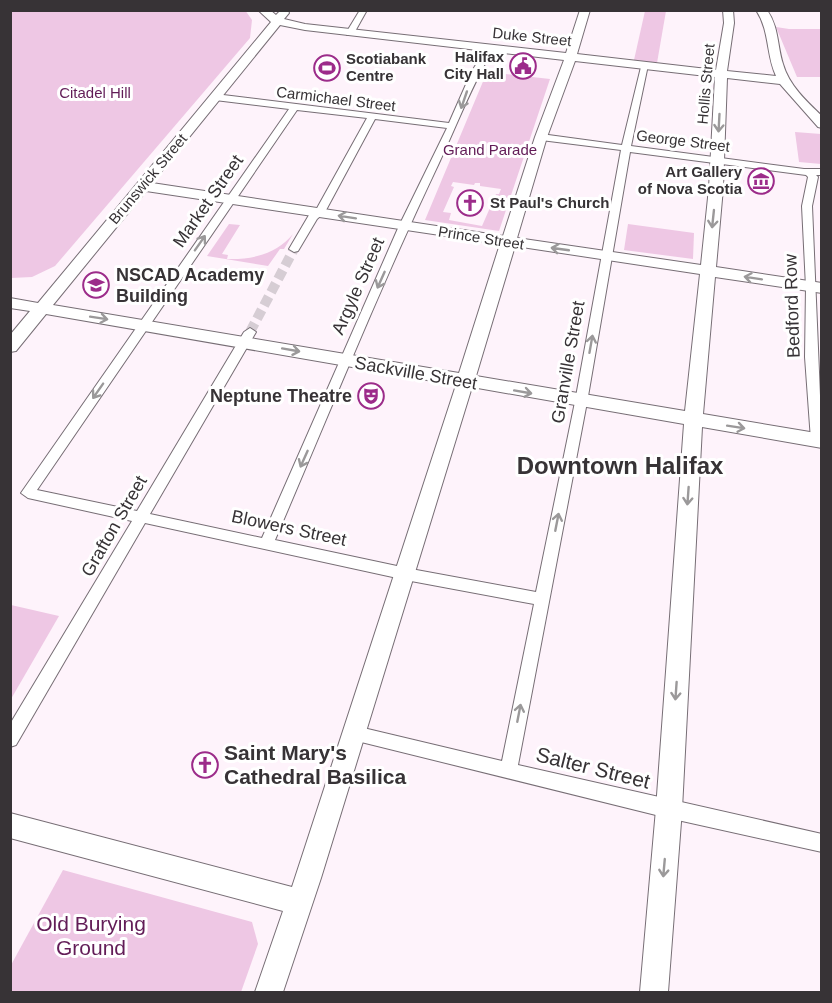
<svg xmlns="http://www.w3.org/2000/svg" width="832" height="1003" font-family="Helvetica,sans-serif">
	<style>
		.green { fill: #eec7e4; fill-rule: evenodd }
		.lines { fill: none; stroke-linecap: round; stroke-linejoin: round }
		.street-tunnel { stroke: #d6cdd4; stroke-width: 10; stroke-dasharray: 10 5; stroke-linecap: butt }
		.street-casing { stroke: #776e75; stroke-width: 2 }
		.secondary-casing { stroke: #776e75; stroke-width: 2 }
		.street { fill: #fff; fill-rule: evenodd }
		.secondary { fill: #fff; fill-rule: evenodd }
		.oneway { stroke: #9b999a }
		.labels { text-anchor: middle; stroke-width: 6; stroke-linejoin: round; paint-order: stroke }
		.far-street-label { font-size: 15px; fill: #373336; stroke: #fff }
		.far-poi-label { font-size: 15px; font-weight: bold; fill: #373336; stroke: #fff; text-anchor: end }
		.far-park-label { font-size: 15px; fill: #621c57; stroke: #fff }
		.street-label { font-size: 18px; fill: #373336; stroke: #fff }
		.poi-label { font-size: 18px; font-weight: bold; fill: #373336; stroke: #fff; text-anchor: start }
		.near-poi-label { font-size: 21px; font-weight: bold; fill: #373336; stroke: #fff; text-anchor: start }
		.near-street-label { font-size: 21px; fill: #373336; stroke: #fff }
		.near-park-label { font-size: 21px; fill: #621c57; stroke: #fff }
		.district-label { font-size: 24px; font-weight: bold; fill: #373336; stroke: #fff }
	</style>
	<rect width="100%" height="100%" fill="#fef3fb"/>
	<g class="green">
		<polygon points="11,10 245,10 252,20 250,38 55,266 32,277 11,278"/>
		<polygon points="645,11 666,11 657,63 634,60"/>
		<polygon points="776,27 789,29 821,29 821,77 797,77"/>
		<path d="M487,72L550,79L499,231L425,220ZM453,182L474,185L475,183H480V186L501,189L499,194H496L482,226L449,220L451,213L443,212L454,187L451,186Z"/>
		<polygon points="795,132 821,134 821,164 799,162"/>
		<path d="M229,224L240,225L222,254L228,255L227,259C251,260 277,254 293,234L284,249H280L268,266L207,256Z"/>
		<polygon points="628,224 694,233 693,259 624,250"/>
		<polygon points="11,605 59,616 11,699 10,605"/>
		<polygon points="63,870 252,922 258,944 241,992 11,992 11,965"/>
	</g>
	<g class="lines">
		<polyline class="street-tunnel" points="250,332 294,249"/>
		<g class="street-casing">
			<g id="street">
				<polygon points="360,10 367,10 353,35 347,35 346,33"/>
				<path d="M487,46L494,48C472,84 457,125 439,163C380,287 329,414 275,540L411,569L536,592L575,402L621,150L541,140L537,137L541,134L622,145L641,67L648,65L631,146L804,169H822V175H816L818,177L812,206L822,443H812L811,440L805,357L806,287L802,206L808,177L806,175L630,152L587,402L518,765L822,834V852L664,817L349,739L347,734L349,729L355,726L502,761L534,604L411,581L145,523L16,745L10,747V724L132,521L28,498L21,493L289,109L215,100L211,97L215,94L449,123L471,73ZM297,110L367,118L316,210L309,215L289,249L294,252L298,251L317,219L325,212L375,119L447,128L399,226L262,538L150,514L256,332L250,328L244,332L137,511L37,490Z"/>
			</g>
		</g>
		<g class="secondary-casing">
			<path id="secondary" d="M258,10H270L276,15L280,11H288L289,13L284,19L305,24L566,53L580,10H590L577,54L716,70L724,23L723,10H733L734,23L727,71L776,76C766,55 770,31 756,10H767C779,27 777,45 783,64C789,85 806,101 822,116V128L818,127L780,84L727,78L723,188L716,267L822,283V293L715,277L703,414L822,434V448L702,427L682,809L668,992H640L656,809L684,424L472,387L321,878L283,992H255L283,911L10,838V813L292,887L456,385L46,314L16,351L10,352V335L30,311L10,308V298L38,303L271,22ZM280,25L305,30L564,60L535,137L503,236L152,183ZM575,61L715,77L709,188L701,265L517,238L547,137ZM146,191L500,244L459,373L53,305ZM515,246L700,274L685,411L476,376Z"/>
		</g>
		<use href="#street" class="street"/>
		<use href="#secondary" class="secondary"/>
	</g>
	<defs><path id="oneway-shaft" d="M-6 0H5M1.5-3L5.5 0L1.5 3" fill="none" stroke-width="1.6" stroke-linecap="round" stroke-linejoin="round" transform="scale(1.5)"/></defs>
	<g class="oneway">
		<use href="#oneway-shaft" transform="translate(464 100) rotate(109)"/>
		<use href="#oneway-shaft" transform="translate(719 123) rotate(93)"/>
		<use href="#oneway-shaft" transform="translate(347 217) rotate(-171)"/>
		<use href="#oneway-shaft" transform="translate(713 219) rotate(96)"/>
		<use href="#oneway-shaft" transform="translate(200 243) rotate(-55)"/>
		<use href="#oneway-shaft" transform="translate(560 249) rotate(-172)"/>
		<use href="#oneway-shaft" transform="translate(753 278) rotate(-171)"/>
		<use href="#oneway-shaft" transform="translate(381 280) rotate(114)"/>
		<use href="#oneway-shaft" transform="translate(99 318) rotate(9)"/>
		<use href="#oneway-shaft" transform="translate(591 344) rotate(-80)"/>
		<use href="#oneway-shaft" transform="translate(291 350) rotate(10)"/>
		<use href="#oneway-shaft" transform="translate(98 391) rotate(125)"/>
		<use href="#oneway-shaft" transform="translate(523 392) rotate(10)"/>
		<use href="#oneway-shaft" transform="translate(736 427) rotate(9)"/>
		<use href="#oneway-shaft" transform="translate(304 459) rotate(114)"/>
		<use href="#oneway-shaft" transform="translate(688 496) rotate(94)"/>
		<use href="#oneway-shaft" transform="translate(557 522) rotate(-79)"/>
		<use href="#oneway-shaft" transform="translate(676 691) rotate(94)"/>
		<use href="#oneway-shaft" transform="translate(519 713) rotate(-79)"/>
		<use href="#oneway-shaft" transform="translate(664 868) rotate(95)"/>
	</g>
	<defs>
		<g id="civic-ring" transform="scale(1.35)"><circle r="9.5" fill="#fff" stroke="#9c2c8a" stroke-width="1.5"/><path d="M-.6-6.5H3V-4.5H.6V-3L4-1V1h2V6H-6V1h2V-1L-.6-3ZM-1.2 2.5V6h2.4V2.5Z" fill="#9c2c8a"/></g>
		<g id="stadium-ring" transform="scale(1.35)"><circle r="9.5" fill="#fff" stroke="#9c2c8a" stroke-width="1.5"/><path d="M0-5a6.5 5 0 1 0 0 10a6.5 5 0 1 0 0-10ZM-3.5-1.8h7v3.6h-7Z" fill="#9c2c8a"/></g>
		<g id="museum-ring" transform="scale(1.35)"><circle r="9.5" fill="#fff" stroke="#9c2c8a" stroke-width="1.5"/><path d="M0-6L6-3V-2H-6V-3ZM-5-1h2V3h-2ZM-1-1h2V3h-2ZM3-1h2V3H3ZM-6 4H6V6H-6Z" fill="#9c2c8a"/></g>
		<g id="church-ring" transform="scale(1.35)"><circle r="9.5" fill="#fff" stroke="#9c2c8a" stroke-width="1.5"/><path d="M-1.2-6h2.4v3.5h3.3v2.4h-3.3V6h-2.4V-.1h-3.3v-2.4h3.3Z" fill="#9c2c8a"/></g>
		<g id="university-ring" transform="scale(1.35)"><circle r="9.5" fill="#fff" stroke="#9c2c8a" stroke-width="1.5"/><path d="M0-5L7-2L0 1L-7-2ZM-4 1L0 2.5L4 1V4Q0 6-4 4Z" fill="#9c2c8a"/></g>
		<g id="theatre-ring" transform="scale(1.35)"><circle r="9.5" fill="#fff" stroke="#9c2c8a" stroke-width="1.5"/><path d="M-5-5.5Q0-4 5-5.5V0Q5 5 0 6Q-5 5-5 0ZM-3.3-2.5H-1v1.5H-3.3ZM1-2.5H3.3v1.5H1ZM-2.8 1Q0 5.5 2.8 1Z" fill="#9c2c8a"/></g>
	</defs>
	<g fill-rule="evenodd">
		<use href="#civic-ring" x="523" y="66"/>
		<use href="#stadium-ring" x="327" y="68"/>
		<use href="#museum-ring" x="761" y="181"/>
		<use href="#church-ring" x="470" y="203"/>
		<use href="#university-ring" x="96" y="285"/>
		<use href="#theatre-ring" x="371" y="396"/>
		<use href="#church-ring" x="205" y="765"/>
	</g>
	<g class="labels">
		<g class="far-street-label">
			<text transform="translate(532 37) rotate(6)" y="5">Duke Street</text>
			<text transform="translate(706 84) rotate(-85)" y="5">Hollis Street</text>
			<text transform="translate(336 99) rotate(7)" y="5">Carmichael Street</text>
			<text transform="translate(683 141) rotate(7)" y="5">George Street</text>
			<text transform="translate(148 179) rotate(-50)" y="5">Brunswick Street</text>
			<text transform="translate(481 238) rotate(9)" y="5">Prince Street</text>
		</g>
		<g class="far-poi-label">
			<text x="504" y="62">Halifax<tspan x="504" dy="17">City Hall</tspan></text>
			<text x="346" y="64" text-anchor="start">Scotiabank<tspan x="346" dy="17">Centre</tspan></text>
			<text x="742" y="177">Art Gallery<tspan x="742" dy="17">of Nova Scotia</tspan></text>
			<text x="490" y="208" text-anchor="start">St Paul's Church</text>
		</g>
		<g class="far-park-label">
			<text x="95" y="98">Citadel Hill</text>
			<text x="490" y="155">Grand Parade</text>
		</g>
		<g class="street-label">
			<text transform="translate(208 201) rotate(-55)" y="6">Market Street</text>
			<text transform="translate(358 286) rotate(-66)" y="6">Argyle Street</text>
			<text transform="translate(792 306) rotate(-92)" y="6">Bedford Row</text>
			<text transform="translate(568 362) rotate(-80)" y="6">Granville Street</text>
			<text transform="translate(416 373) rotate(10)" y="6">Sackville Street</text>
			<text transform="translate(114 526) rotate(-60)" y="6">Grafton Street</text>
			<text transform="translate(289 528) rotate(12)" y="6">Blowers Street</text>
		</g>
		<g class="poi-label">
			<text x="116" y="281">NSCAD Academy<tspan x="116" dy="21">Building</tspan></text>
			<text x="352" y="402" text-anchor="end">Neptune Theatre</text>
		</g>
		<g class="near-poi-label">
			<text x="224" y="760">Saint Mary's<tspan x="224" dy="24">Cathedral Basilica</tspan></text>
		</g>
		<g class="near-street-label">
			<text transform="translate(593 768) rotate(14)" y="7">Salter Street</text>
		</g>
		<g class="near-park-label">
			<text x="91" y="931">Old Burying<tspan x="91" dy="24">Ground</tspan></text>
		</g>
		<g class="district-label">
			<text x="620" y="474">Downtown Halifax</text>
		</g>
	</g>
	<rect width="832" height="1003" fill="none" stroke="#373336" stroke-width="24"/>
</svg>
